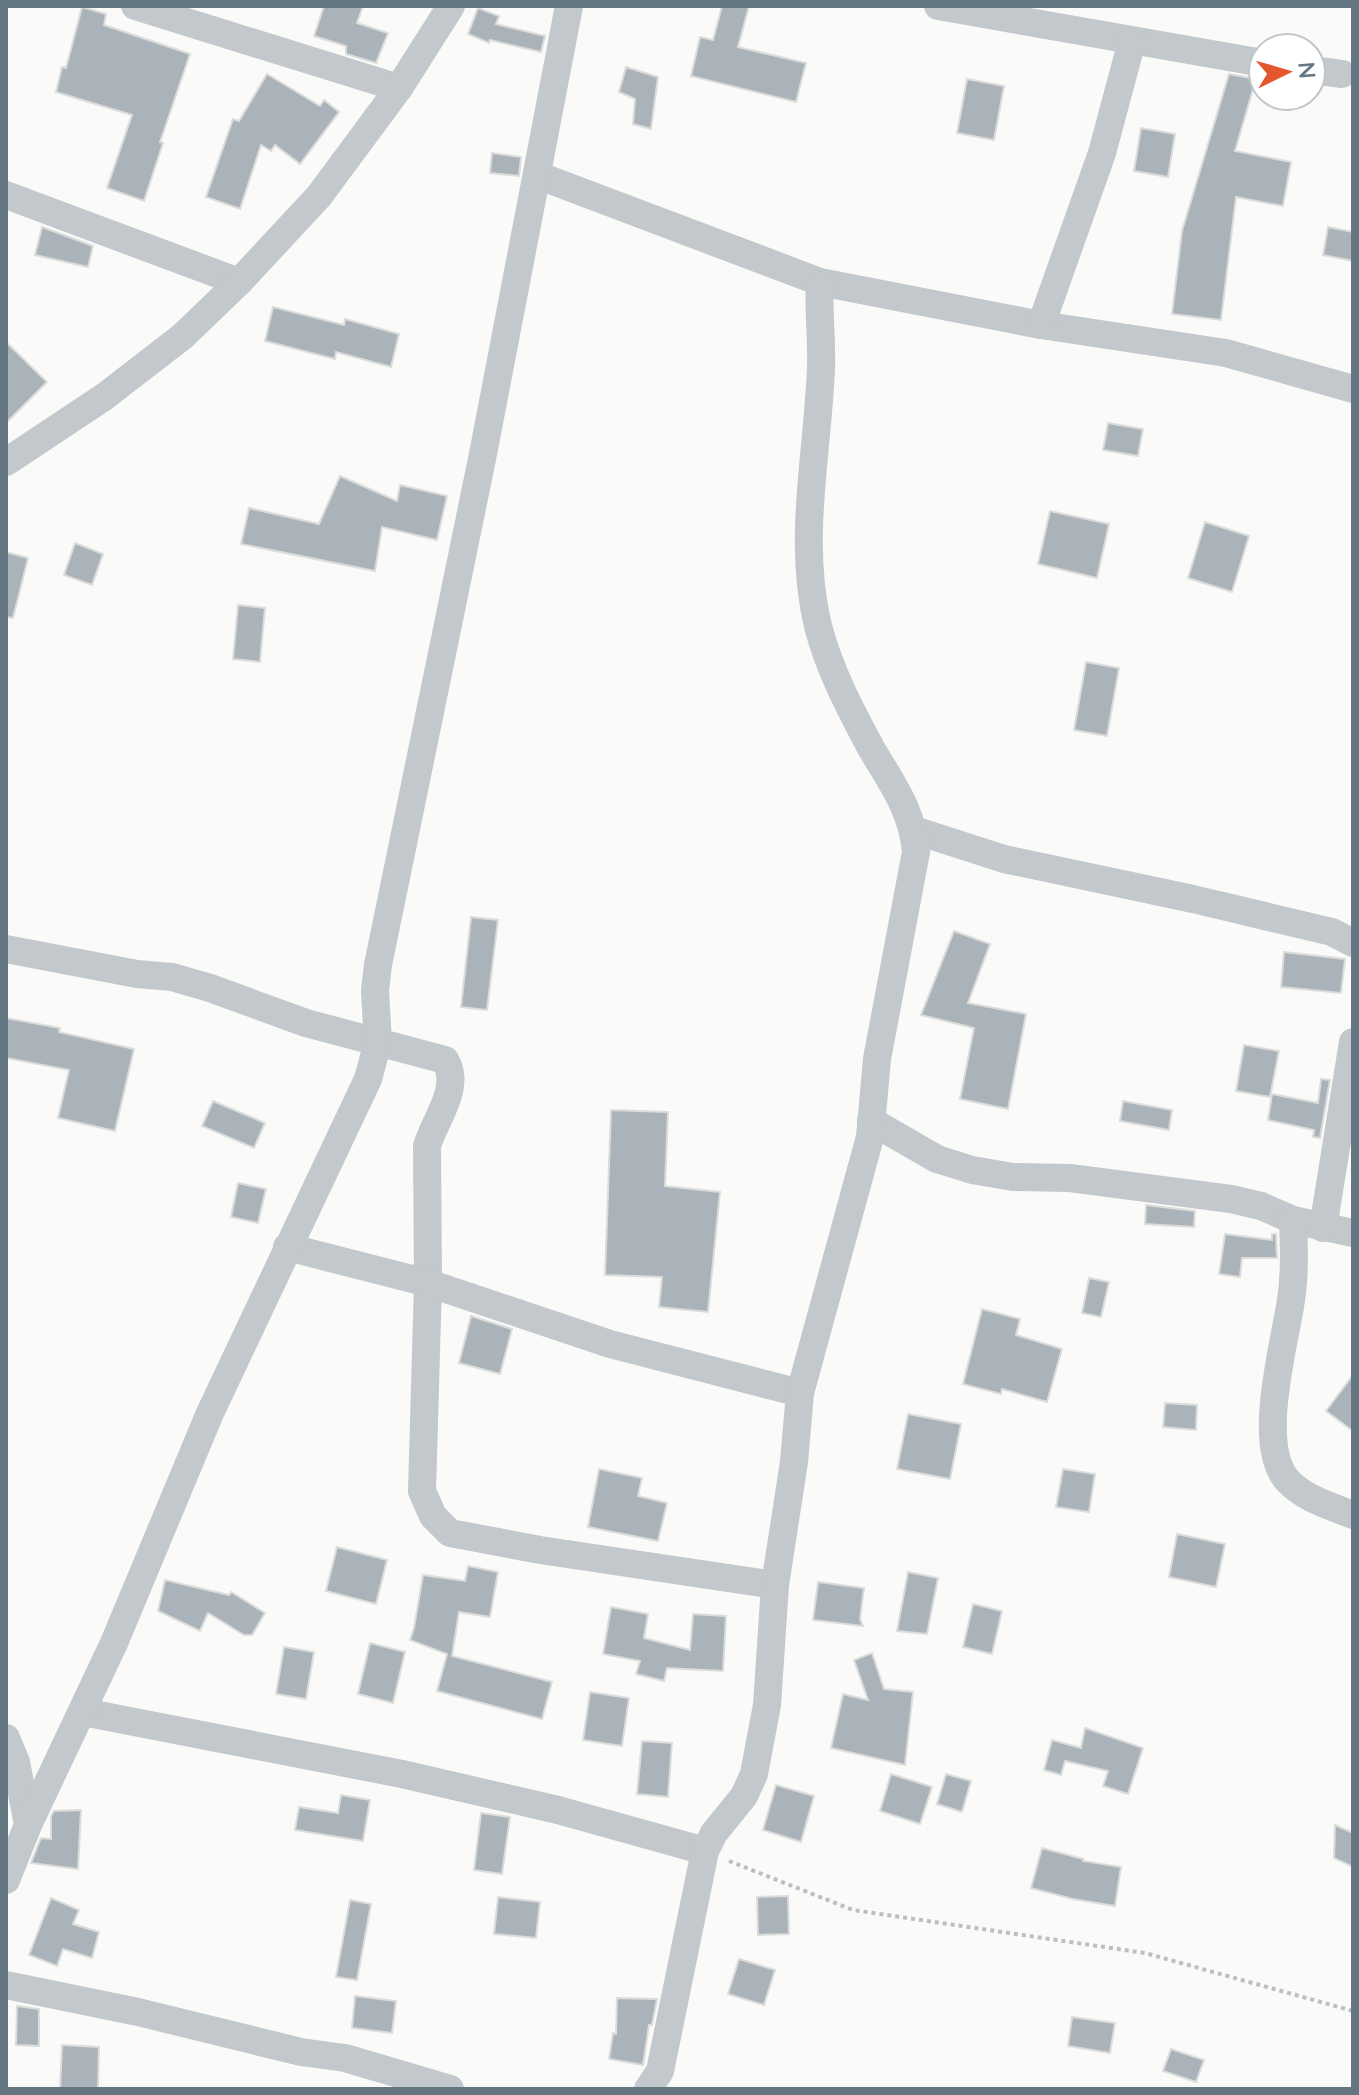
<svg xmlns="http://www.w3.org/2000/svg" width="1359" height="2095" font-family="Lato,sans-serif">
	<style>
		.building { fill: #aab3b9; stroke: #dcdcda; stroke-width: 2 }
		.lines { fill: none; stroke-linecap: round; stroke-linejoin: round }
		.path { stroke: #bbbfc2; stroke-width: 4; stroke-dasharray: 4 4; stroke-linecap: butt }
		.minor { stroke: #c3c8cc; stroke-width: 28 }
	</style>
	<rect width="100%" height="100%" fill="#fafaf8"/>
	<g class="building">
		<polygon points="324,6 363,6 357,23 388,33 376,63 346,54 346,46 314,36"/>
		<polygon points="722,6 749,6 738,47 806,63 796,102 691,76 700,37 713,40"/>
		<polygon points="82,7 106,14 104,25 190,54 160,142 163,143 144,201 107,188 132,115 56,92 62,67 66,68"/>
		<polygon points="478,8 499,16 496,24 545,36 541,52 490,40 489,43 468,34"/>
		<polygon points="626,67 658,77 651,129 633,124 635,99 619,92"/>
		<polygon points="267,74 320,106 324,100 339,112 300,164 275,145 271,151 261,145 240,209 206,197 233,119 239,121"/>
		<polygon points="1229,74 1256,79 1235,151 1291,162 1283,206 1236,197 1221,320 1172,314 1182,231"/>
		<polygon points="967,79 1004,86 994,140 957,133"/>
		<polygon points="1141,128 1175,134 1168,177 1134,171"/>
		<polygon points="492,153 521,157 519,176 490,173"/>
		<polygon points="42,227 93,246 88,267 35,255"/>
		<polygon points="1328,227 1353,232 1353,261 1323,255"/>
		<polygon points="273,307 344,325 345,319 399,334 391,367 336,352 335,359 265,341"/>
		<polygon points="6,342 47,382 6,423"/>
		<polygon points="1108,423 1143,429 1138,456 1103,450"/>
		<polygon points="340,476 397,501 400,485 447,496 437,540 382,527 375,571 241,544 249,508 319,524"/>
		<polygon points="1050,511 1109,524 1097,578 1038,564"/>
		<polygon points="1205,522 1249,536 1232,592 1188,578"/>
		<polygon points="75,543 103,554 92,585 64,575"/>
		<polygon points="6,552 28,558 13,618 6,617"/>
		<polygon points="238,605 265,608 260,662 233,659"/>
		<polygon points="1086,662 1119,668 1107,736 1074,730"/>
		<polygon points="471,917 498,920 487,1010 461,1007"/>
		<polygon points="954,931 990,944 968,1003 1026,1014 1008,1109 960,1099 974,1028 921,1015"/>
		<polygon points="1284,952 1345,959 1341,993 1281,987"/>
		<polygon points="6,1018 60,1028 59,1032 134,1049 115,1131 58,1118 69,1070 6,1058"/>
		<polygon points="1244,1045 1279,1051 1270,1097 1236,1091"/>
		<polygon points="1321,1079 1330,1080 1320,1138 1313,1137 1314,1130 1268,1120 1272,1094 1318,1103"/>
		<polygon points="213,1101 265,1123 254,1148 202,1126"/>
		<polygon points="1123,1101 1172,1110 1169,1130 1120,1121"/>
		<polygon points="611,1110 668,1112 665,1186 720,1192 708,1312 659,1307 662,1277 605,1275"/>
		<polygon points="238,1183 266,1189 258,1223 231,1217"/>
		<polygon points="1146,1205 1195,1211 1194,1227 1145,1224"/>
		<polygon points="1225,1234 1272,1240 1272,1234 1276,1234 1277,1258 1242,1258 1240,1277 1219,1274"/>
		<polygon points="1089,1278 1109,1282 1101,1317 1082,1313"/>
		<polygon points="982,1309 1020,1319 1016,1335 1062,1349 1047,1402 1002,1389 1001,1394 963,1384"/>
		<polygon points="471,1316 512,1329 500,1374 459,1363"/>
		<polygon points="1353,1375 1353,1431 1326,1411"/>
		<polygon points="1165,1403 1197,1405 1196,1430 1163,1427"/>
		<polygon points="908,1414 961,1424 950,1479 897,1469"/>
		<polygon points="599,1469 642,1478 638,1496 667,1503 658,1541 588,1527"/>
		<polygon points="1063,1469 1095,1474 1089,1512 1056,1507"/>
		<polygon points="1177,1534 1225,1544 1216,1587 1169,1577"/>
		<polygon points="337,1547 387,1560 376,1604 326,1591"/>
		<polygon points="468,1566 498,1572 490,1617 459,1612 452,1656 552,1682 542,1719 437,1691 447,1654 410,1640 414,1628 423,1575 465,1581"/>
		<polygon points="908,1572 938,1578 927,1634 897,1631"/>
		<polygon points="165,1580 229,1595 231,1592 265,1613 252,1635 244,1635 208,1613 200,1631 158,1611"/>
		<polygon points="818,1582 864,1588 860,1619 863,1626 813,1620"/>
		<polygon points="973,1604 1002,1611 992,1654 963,1647"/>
		<polygon points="611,1607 648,1614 644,1638 690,1650 693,1614 726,1616 723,1671 667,1668 664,1681 636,1674 640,1661 603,1654"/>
		<polygon points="370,1643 405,1652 393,1703 358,1694"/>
		<polygon points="284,1647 314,1652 306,1699 276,1694"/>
		<polygon points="872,1653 884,1689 913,1692 905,1765 831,1748 843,1694 868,1700 854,1660"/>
		<polygon points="590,1692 629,1698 622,1746 583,1740"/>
		<polygon points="1085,1728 1143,1748 1128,1794 1103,1786 1108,1771 1065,1761 1061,1775 1044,1770 1052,1740 1081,1748"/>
		<polygon points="642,1741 672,1743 668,1797 637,1794"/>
		<polygon points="891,1774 932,1787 920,1824 880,1811"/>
		<polygon points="946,1774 971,1781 962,1812 937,1804"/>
		<polygon points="776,1785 814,1796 801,1842 763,1830"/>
		<polygon points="341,1795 370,1800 363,1841 295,1830 299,1807 338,1813"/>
		<polygon points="81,1810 78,1869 31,1863 41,1838 51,1839 51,1816 54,1811"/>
		<polygon points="481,1813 510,1817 502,1874 474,1870"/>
		<polygon points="1335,1825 1353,1833 1353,1867 1334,1858"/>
		<polygon points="1042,1848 1083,1859 1083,1861 1121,1867 1115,1906 1073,1899 1031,1888"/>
		<polygon points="788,1896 789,1934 758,1935 757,1897"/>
		<polygon points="498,1897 540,1902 536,1938 494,1934"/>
		<polygon points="51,1898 79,1910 73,1924 99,1932 92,1958 63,1949 57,1966 29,1955"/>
		<polygon points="350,1900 371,1904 357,1980 336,1977"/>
		<polygon points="739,1959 775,1970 764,2005 728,1994"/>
		<polygon points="355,1996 396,2001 392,2033 352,2028"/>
		<polygon points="617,1998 657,1999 652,2025 649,2025 643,2065 609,2059 613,2033 616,2034"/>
		<polygon points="17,2006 39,2009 39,2046 16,2045"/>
		<polygon points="1072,2017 1115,2023 1110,2053 1068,2046"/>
		<polygon points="62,2045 99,2047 98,2089 60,2089"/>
		<polygon points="1171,2049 1204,2060 1196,2082 1163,2071"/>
	</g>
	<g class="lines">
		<polyline class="path" points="729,1861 853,1910 1145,1953 1353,2011"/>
		<g class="minor">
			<polyline points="135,6 399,88"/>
			<polyline points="938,6 1263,63"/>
			<polyline points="1311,70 1342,74"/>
			<polyline points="537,175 820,282 1041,325 1226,353 1353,389"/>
			<polyline points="6,195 239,282"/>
			<polyline points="1041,325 1102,153 1132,41"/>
			<polyline points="6,462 104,397 183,336 239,282 319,196 399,88 451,6"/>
			<polyline points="914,830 1004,859 1193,899 1332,932 1353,943"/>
			<path d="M6,949L137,974L172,977L210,988L306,1023L445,1060C462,1087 435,1119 427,1146L428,1283L422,1491L433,1516L450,1533L540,1550L775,1585"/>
			<polyline points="871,1121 937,1159 972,1170 1013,1177 1070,1178 1231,1199 1261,1206 1293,1220 1353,1233"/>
			<path d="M1293,1220C1294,1247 1295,1274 1291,1300C1285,1343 1255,1446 1288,1481C1305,1499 1331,1506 1353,1515"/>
			<polyline points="1323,1228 1353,1042"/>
			<polyline points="287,1247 428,1283 610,1344 800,1393"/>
			<polyline points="83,1712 402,1774 558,1810 705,1851"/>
			<polyline points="6,1738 16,1762 28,1825"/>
			<polyline points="6,1880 28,1825 114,1643 210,1413 368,1079 378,1042 375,991 378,965 483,454 569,6"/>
			<polyline points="6,1985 138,2012 301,2052 345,2058 450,2089"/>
			<path d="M648,2089L660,2071L705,1851L714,1833L744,1796L754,1774L767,1705L775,1585L794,1462L800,1393L870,1137L877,1059L916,852C912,809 892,784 871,748C850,709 829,669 818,626C797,539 818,454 821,366C822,338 818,310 820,282"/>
		</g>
	</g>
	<rect width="1359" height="2095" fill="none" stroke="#657683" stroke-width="16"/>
	<g transform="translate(1287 72) rotate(85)"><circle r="38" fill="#ffffff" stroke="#c1c8cd" stroke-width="2"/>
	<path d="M0-6L14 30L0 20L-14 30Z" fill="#e4572e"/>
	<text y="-12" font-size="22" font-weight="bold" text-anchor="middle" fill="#657683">N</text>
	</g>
</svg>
